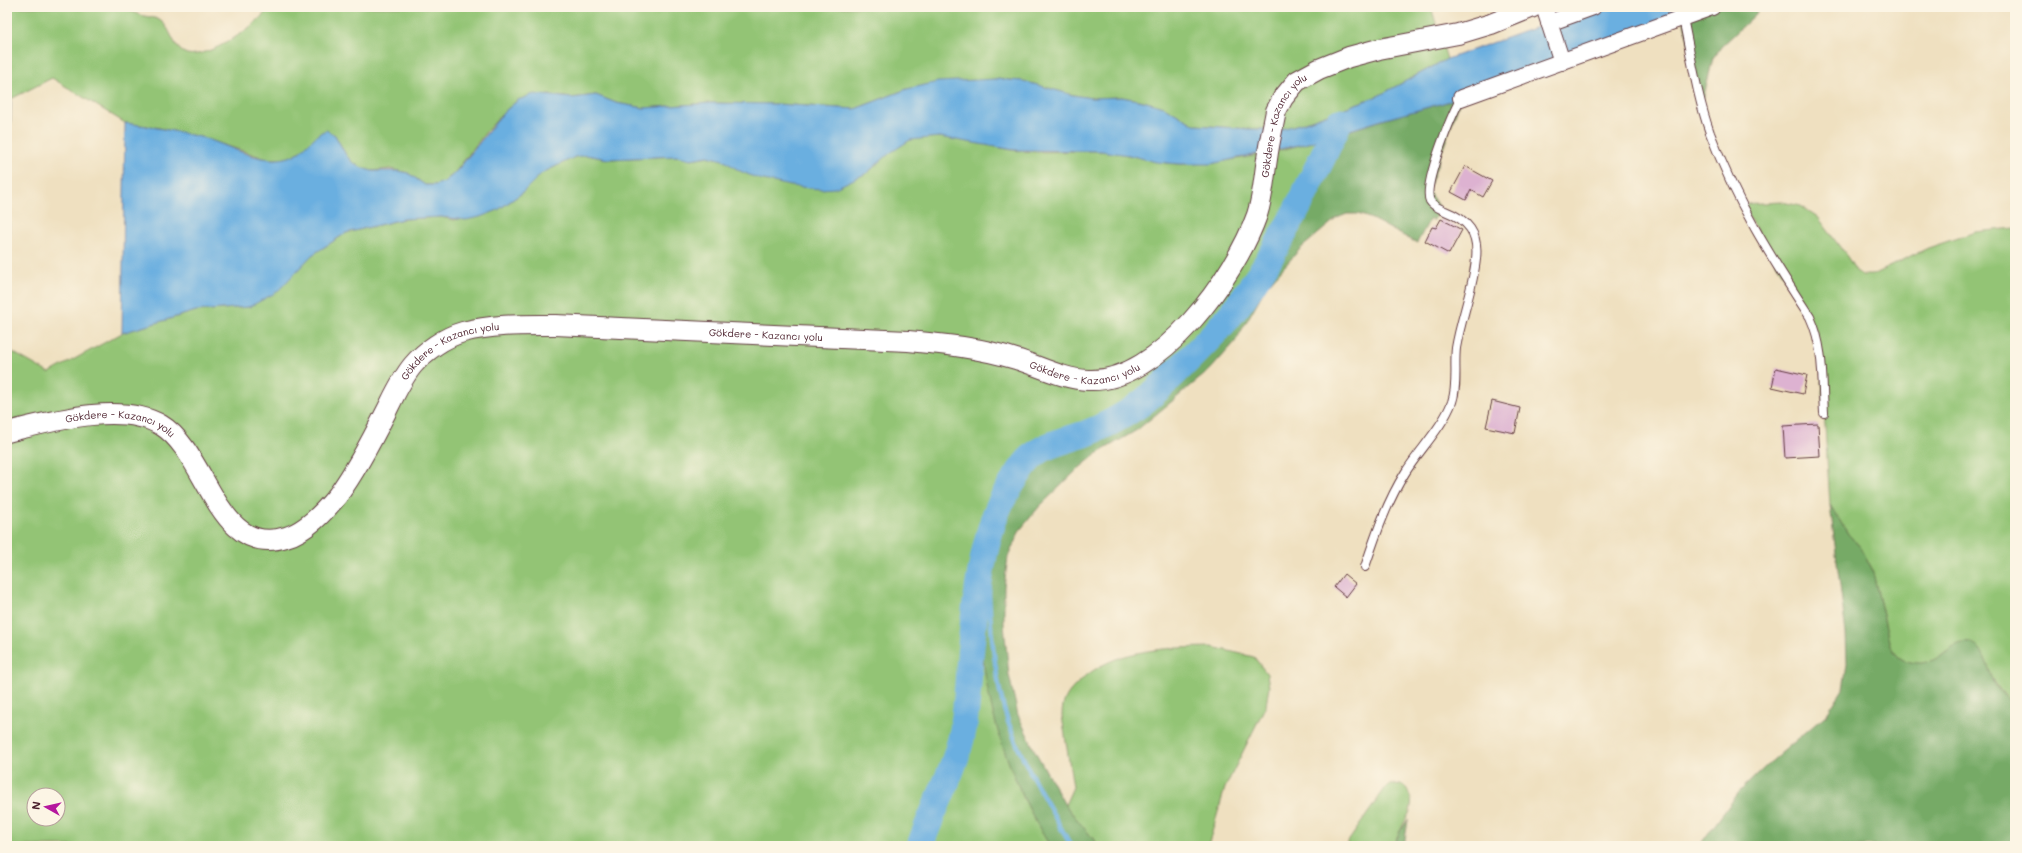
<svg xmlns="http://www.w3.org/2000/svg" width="2022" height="853" font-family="Mali,sans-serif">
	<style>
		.green { fill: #93c474; stroke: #6e7250; fill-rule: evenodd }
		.forest { fill: #76aa66; stroke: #606448 }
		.water { fill: #6bafe0; stroke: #5a6786 }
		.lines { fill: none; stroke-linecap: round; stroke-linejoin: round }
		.stream { stroke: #6bafe0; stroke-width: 4.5 }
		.river { stroke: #6bafe0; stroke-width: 27 }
		.building { fill: #ddb2d1 }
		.service-casing { stroke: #633c41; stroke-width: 10 }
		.minor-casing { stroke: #633c41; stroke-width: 18 }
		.tertiary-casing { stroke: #633c41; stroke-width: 22 }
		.service { stroke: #fff; stroke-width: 8 }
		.minor { stroke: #fff; stroke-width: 16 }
		.tertiary { stroke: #fff; stroke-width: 20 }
		.labels { text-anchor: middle; stroke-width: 4; stroke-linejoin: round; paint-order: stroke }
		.street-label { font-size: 10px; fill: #4a1f2b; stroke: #fcf5e5 }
	</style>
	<rect width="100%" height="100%" fill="#fcf5e5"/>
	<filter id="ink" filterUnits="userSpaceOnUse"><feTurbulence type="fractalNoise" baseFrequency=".025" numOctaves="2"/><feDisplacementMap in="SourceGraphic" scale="8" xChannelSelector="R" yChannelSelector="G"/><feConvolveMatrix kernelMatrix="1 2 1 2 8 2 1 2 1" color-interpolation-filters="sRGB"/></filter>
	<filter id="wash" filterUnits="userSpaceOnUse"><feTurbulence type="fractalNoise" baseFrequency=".012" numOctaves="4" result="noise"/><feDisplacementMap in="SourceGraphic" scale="16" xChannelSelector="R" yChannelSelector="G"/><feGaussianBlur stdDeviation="0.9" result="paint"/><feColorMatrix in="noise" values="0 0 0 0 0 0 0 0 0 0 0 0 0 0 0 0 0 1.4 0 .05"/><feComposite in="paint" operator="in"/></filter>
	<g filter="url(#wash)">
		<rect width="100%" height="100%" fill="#efe0c0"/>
		<g class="green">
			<path d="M7,7H124C129,10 135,13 140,15C147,17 156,17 161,21C172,29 173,50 187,54C208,59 259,25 269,7H1431L1447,59L1378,96L1303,123L1282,129H1249L1195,125L1164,107L1143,101L1122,97L1091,98L1073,95L1023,81L995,79L907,89L855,109L776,104L710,103L644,108L616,103L596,95L572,98L549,95L518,100L504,112L486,132L456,171L444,182L436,185H425L408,173L390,169L372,171L362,168L353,163L346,155L335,135L320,133L307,147L291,157L281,159H267L200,137L155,127L125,123L52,78L11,99L7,97Z"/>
			<path d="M1332,136C1306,191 1280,247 1244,297C1227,320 1207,341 1188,361C1164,384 1139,408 1110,423C1094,432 1076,436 1058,441L987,542L983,617V657L1000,738L1024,799L1050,846H7V349L49,373L122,333L196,311L249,307L297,270L312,255L346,233L403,219L441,217L454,220L498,210L522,193L542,173L575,157L586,155L608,159L678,156L691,159L708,156L723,160L740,171L867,173C880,162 894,146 910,140C937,131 985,145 1012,150C1041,154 1071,150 1100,151C1128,152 1153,164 1181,164C1230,164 1285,150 1332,136ZM34,795H58V819H34Z"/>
			<path d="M1782,202L1801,206L1818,217L1848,258L1856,271L1862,275H1872L1928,248L1975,232L2015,228V706C1998,690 1991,680 1984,657L1946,651C1928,670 1902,669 1890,645L1872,569L1861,548L1848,534L1830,505L1820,348L1816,330L1741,204Z"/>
			<path d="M1212,647L1254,657L1267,674L1269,687L1266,705L1225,788L1208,846H1099L1065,805L1073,787L1062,716C1062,700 1068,692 1079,682C1114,648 1166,648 1212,647Z"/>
			<path d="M1394,784L1403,785C1419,804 1409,812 1400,831C1397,835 1396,841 1394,846H1345L1386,787Z"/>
		</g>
		<g class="forest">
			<polygon points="1712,7 1759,7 1756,14 1721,47 1713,58 1702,104 1683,18"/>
			<path d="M1461,98L1428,191L1440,209L1433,221L1430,219L1417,243L1372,219L1358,214H1347L1337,218L1300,249L1266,287L1235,342L1210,370L1137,430L1098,453L1077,470L1039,507L1020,530L1008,557L1004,587V625L1009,675L1018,715L1035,751L1065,805L1099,846H1050C1015,790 990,723 983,658C980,635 983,611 985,588C985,574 985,559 987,544C991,515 1015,473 1036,453C1051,438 1087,434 1108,424C1133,412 1155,393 1174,374C1199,350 1225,325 1245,296C1280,246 1307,191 1332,136L1382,120Z"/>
			<path d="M1830,505L1848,534L1861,548L1872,569L1890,645C1895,654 1899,660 1910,662C1942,669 1946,639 1971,643C1985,645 1989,675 1996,686C2001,694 2008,699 2015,706V846H1699L1739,792L1766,766L1827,714L1843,689L1847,664L1846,634Z"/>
			<polygon points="1408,820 1404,846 1394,846 1400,831"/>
		</g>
		<g class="water">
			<path d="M1593,7H1712L1461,98L1382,120L1308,143L1211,164H1179L1156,162L1129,155L1101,151L1014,150L939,137L910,140L890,153L867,173L835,188L820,189L791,186L759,179L740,171L723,160L708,156L691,159L678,156L608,159L586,155L575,157L542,173L522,193L498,210L480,217L466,220L441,217L403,219L346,233L312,255L277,292L249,307L196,311L122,333L125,123C150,126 175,131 200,137C228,144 260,166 289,157C306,152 312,135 326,130L335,135L346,155L353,163L362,168L372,171H399L408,173L425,185H435L444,182L456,172L504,112L518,100L534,94L572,98L596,95L616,103L644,108L710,103L776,104L855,109L907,89L938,82L995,79L1023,81L1073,95L1091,98L1122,97L1143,101L1164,107L1195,125L1249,129H1282L1303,123L1378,96L1447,59Z"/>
			<polygon points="7,97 11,99 7,349"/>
		</g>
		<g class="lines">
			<path class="stream" d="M987,542C989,597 990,655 1004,709C1018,757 1047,802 1071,846"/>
			<path class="river" d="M920,846C933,807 955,771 963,730C968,702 968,674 971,646C975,605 983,536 1002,500C1008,489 1015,479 1021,470C1038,444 1058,443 1085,434C1103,427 1120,418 1136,407C1155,394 1172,376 1188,360C1208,340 1228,320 1244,297C1283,243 1311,182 1339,122"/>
		</g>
		<g id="blocks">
			<g class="building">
				<polygon points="1465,166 1492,181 1483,197 1471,190 1466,200 1451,192"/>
				<polygon points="1441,219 1462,230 1449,254 1425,241 1432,227 1436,228"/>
				<polygon points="1776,368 1807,375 1803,394 1772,387"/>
				<polygon points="1492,401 1520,408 1515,433 1486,427"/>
				<polygon points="1818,424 1820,456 1785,458 1783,426"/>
				<polygon points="1344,574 1356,584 1346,597 1334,587"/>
			</g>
		</g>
	</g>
	<g filter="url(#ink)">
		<use href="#blocks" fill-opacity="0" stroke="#633c41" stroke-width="1"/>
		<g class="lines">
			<g class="service-casing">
				<g id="service">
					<path d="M1683,18C1691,56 1697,96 1710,133C1736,202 1770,256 1810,317C1824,347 1822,380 1824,413"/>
					<path d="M1365,567C1376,534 1387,502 1405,473C1420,449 1442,428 1452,402C1458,385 1454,366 1456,348C1461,318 1473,289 1476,259C1479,233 1468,220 1445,211C1439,208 1433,206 1430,201C1422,186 1452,114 1461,98"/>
				</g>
			</g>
			<g class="minor-casing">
				<g id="minor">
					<polyline points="1544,7 1562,62"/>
					<polyline points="1549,23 1593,7"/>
					<polyline points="1461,98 1712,7"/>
				</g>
			</g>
			<g class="tertiary-casing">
				<g id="tertiary">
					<path id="s1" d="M7,432C49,422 121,401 161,425C208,453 217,559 286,537C307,531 325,511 338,495C357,469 372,440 386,412C394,396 402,378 413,365C425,351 445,337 463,332C494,324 524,325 555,325L908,341C944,344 981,348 1016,359C1039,366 1063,379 1088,380C1159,384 1236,275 1257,215C1263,197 1264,178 1267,159C1269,143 1273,127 1276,111L1283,98L1297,81L1319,69L1349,57L1379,49L1458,34L1491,24L1533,7"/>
				</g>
			</g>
			<use href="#service" class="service"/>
			<use href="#minor" class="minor"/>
			<use href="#tertiary" class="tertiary"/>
		</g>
	</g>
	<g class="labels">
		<g class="street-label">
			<text dy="4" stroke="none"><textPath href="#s1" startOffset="1592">Gökdere - Kazancı yolu</textPath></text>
			<text dy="4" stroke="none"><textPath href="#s1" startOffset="921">Gökdere - Kazancı yolu</textPath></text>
			<text dy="4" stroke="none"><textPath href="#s1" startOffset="597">Gökdere - Kazancı yolu</textPath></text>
			<text dy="4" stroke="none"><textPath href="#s1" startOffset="1245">Gökdere - Kazancı yolu</textPath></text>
			<text dy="4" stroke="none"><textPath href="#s1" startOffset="117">Gökdere - Kazancı yolu</textPath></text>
		</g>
	</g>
	<rect width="2022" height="853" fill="none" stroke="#fcf5e5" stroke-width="24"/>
	<g transform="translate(46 807) rotate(278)"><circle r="19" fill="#fcf5e5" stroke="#b59f9b"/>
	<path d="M0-3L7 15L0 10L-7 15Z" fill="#b5179e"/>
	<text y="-6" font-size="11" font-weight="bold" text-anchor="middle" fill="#4a1f2b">N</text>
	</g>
</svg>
